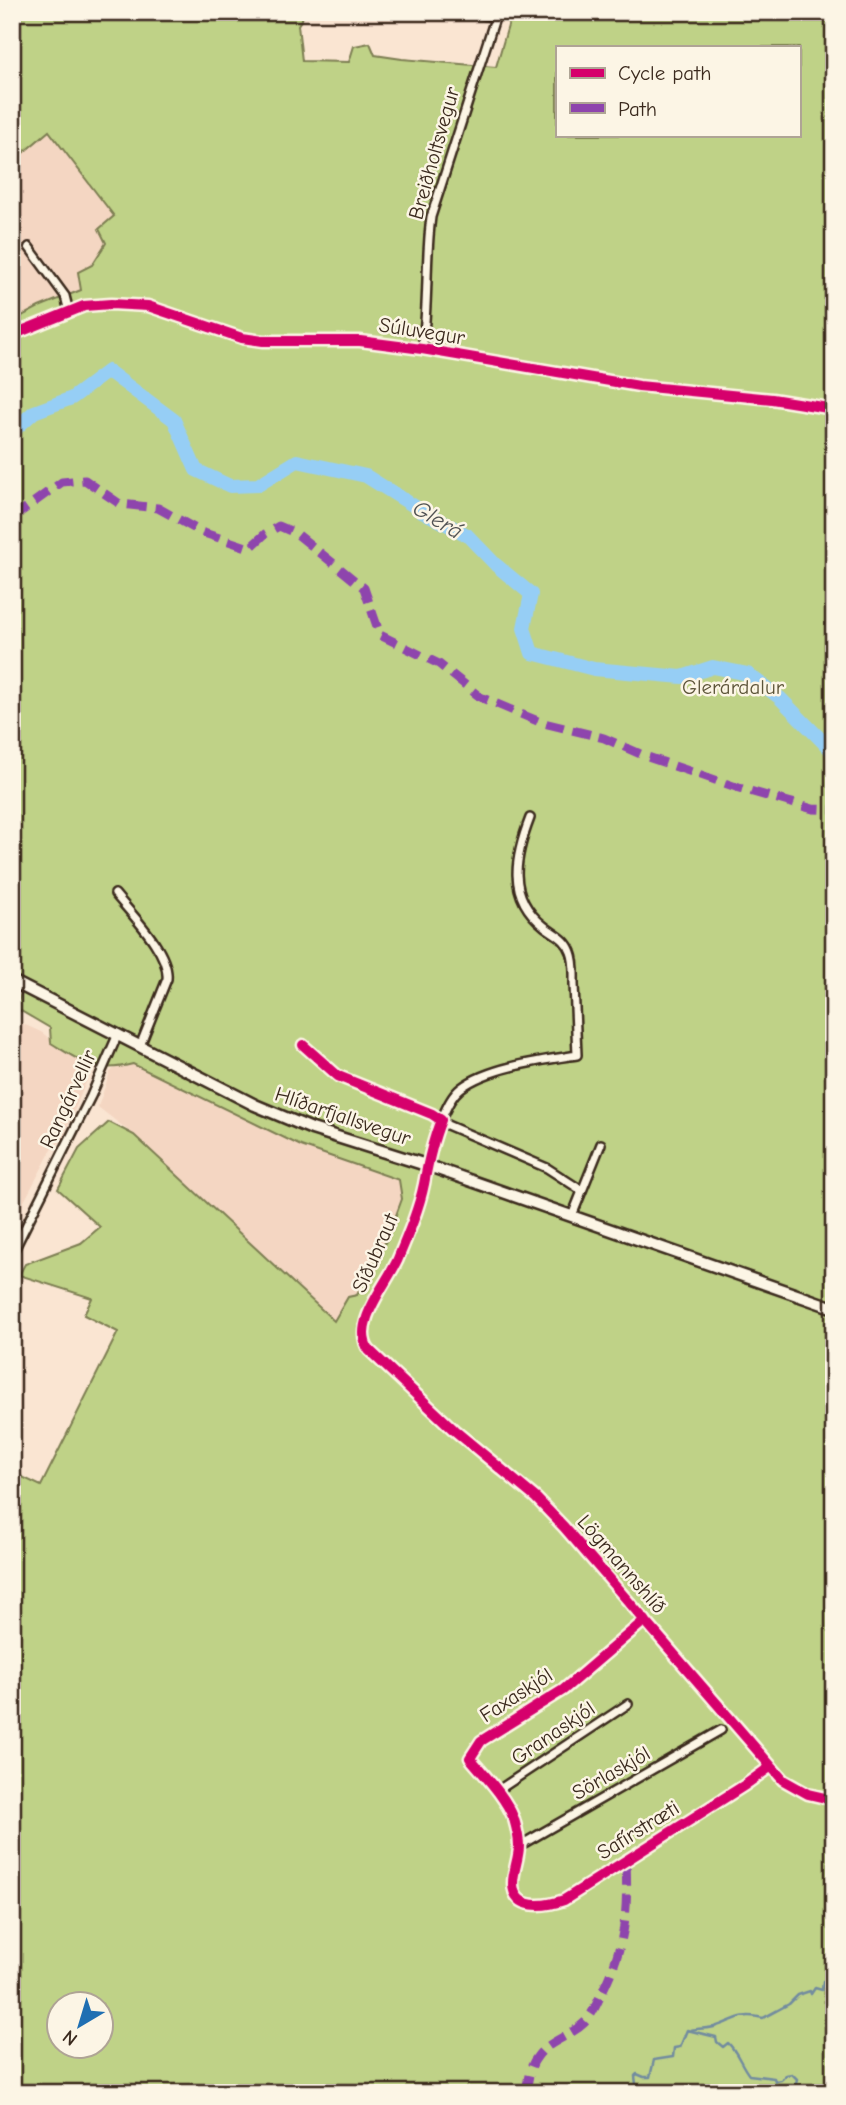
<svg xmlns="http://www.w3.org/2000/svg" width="846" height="2105" font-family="'Comic Neue',sans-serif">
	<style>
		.built { fill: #f4d6c2 }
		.green { fill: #bfd287; stroke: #7d7e52; stroke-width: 2; fill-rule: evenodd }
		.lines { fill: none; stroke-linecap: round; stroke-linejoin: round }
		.stream { stroke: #728c9f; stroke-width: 2.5 }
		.river { stroke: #96cef5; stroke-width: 14 }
		.street-casing { stroke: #3b2a1e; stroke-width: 12 }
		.secondary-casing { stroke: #3b2a1e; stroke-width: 15 }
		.street { stroke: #fcf5e5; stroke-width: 7 }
		.secondary { stroke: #fcf5e5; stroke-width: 10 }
		.quiet { stroke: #8e44ad; stroke-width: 9; stroke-dasharray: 18 9; stroke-linecap: butt }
		.cycleway-casing { stroke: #fcf5e5; stroke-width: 15 }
		.cycleway { stroke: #d6006c; stroke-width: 10 }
		.labels { text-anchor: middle; stroke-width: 5; stroke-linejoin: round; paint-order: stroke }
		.street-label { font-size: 21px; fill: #3b2a1e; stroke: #fcf5e5 }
		.park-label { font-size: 21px; fill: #5c5438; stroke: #fcf5e5 }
		.water-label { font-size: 23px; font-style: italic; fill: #525354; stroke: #fcf5e5 }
	</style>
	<rect width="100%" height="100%" fill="#fae5d2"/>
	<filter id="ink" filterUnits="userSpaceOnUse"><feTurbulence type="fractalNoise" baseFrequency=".0143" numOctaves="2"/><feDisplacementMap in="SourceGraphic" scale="14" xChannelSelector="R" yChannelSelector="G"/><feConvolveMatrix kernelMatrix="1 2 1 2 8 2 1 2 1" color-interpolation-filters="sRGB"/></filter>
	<g filter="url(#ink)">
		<g class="built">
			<polygon points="49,131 114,216 106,243 92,265 78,272 82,290 39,307 12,321 12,162"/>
			<polygon points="12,1019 41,1032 91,1070 62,1140 52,1149 12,1224"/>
			<polygon points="130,1061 301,1146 399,1181 402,1199 388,1237 357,1295 348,1297 334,1321 134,1135 98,1107 110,1072 121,1063"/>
		</g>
		<path class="green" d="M12,12H306L298,25L302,61L349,62L354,46L370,43L375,55L402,59L496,67L512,12H834V2093H12V1472L41,1486L118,1332L84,1315L92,1298L19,1275L25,1264L81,1243L100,1227L58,1189L79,1149L109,1122L134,1135L334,1321L348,1297L357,1295L388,1237L402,1199L399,1180L301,1146L133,1064C95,1074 82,1062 51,1043L50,1028L16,1008L24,984L12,976V341L44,326L87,311L84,300L12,329V321L39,307L81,290L78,272L92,265L106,243L99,229L114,216L49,131L12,162ZM557,47H799V135H557ZM60,2004H102V2046H60Z"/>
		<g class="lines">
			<g class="stream">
				<path d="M691,2030C699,2028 706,2029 714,2027C735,2021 739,2012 763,2018L789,2004L798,1995L810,1991L811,1994L815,1988L822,1990L823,1981L834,1982"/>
				<polyline points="617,2093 622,2089 624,2093"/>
				<path d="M637,2093L635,2076L637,2074L644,2077H650L654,2060L673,2057L674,2048L680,2047L687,2030L716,2037L717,2042L723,2047L728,2043C737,2051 741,2065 749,2075L774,2078L775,2081L781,2080L786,2075L792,2074L797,2079L795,2087L799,2092L810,2093"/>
			</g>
			<polyline class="river" points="12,432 34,412 72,398 108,371 174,420 196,470 230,486 258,485 297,461 366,476 422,511 467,535 496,565 531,594 524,628 532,653 594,669 682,677 713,667 748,674 780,698 834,753"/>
			<g class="street-casing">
				<g id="street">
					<polyline points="467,12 495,17"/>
					<polyline points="29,247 65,296 69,312"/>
					<polyline points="12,335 84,306 111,304 148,306 242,338 263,341 360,341 422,349 639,386 772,399 834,409"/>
					<path d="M422,349C429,305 425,261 431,217L497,12"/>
					<path d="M530,818C515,857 506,896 544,926C555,935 566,938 571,952C575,962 574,973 574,984C575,1008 576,1031 577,1055C544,1060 488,1067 461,1088C451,1096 446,1109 441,1120L447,1125L547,1168L581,1190"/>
					<path d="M115,894C131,914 170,952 167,979L140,1046"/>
					<path d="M303,1045L338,1076L432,1114L441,1120C432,1142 428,1162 424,1184C419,1209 407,1237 397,1261C386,1285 351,1325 369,1350L454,1430L536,1498L564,1527L783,1780L808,1794L834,1800"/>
					<polyline points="572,1216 601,1144"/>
					<polyline points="12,1254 91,1096 118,1034"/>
					<path d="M645,1620L563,1690L481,1741L470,1758C485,1776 505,1796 514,1819C516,1826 519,1838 519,1846C519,1858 513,1871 513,1883C513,1912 547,1906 564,1900L745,1785L770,1767"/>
					<polyline points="497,1791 628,1704"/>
					<polyline points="519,1846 721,1730"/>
				</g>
			</g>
			<g class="secondary-casing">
				<polyline id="secondary" points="12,981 255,1105 312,1129 426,1165 834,1308"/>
			</g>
			<use href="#street" class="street"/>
			<use href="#secondary" class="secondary"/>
			<g class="quiet">
				<polyline points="12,518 62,482 85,480 120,504 158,508 201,532 250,548 265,534 279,526 297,534 364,588 380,635 439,664 480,697 540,722 604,738 645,756 739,788 813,809 834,810"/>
				<path d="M526,2093C528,2081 529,2067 537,2057C548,2041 571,2036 584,2023C593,2014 598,2001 603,1990C626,1943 628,1912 626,1860"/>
			</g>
			<g class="cycleway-casing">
				<g id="cycleway">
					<polyline points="12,335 84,306 111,304 148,306 242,338 263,341 360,341 422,349 639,386 772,399 834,409"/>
					<path d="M303,1045L338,1076L432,1114L441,1120C432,1142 428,1162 424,1184C419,1209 407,1237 397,1261C386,1285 351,1325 369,1350L454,1430L536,1498L564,1527L783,1780L808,1794L834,1800"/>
					<path d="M645,1620L563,1690L481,1741L470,1758C485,1776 505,1796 514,1819C516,1826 519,1838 519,1846C519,1858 513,1871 513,1883C513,1912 547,1906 564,1900L745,1785L770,1767"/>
				</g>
			</g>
			<use href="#cycleway" class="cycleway"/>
		</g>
	</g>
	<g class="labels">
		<g class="street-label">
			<text transform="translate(434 153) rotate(-74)" y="7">Breiðholtsvegur</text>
			<text transform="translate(422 331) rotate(9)" y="7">Súluvegur</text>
			<text transform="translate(68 1099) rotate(-65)" y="7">Rangárvellir</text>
			<text transform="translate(343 1116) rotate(19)" y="7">Hlíðarfjallsvegur</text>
			<text transform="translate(375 1253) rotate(-66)" y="7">Síðubraut</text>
			<text transform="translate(622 1564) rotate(49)" y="7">Lögmannshlíð</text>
			<text transform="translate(516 1695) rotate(-33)" y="7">Faxaskjól</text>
			<text transform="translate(553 1733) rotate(-34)" y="7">Granaskjól</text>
			<text transform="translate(611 1773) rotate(-30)" y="7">Sörlaskjól</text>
			<text transform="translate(638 1830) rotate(-32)" y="7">Safírstræti</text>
		</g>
		<g class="park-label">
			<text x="733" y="694">Glerárdalur</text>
		</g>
		<g class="water-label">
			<text transform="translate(438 519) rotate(31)" y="8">Glerá</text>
		</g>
	</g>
	<rect width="846" height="2105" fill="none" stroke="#fcf5e5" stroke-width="42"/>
	<rect x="21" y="21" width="804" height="2063" fill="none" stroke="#3b2a1e" stroke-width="2.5" filter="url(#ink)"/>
	<rect x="556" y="46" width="245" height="91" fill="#fcf5e5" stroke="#afa495" stroke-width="2"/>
	<rect x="570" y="68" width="35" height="10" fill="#d6006c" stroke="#afa495" stroke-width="2"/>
	<text x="618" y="80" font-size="21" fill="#3b2a1e">Cycle path</text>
	<rect x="570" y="103" width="35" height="10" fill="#8e44ad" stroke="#afa495" stroke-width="2"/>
	<text x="618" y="116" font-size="21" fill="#3b2a1e">Path</text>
	<g transform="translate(80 2025) rotate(218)"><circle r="33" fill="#fcf5e5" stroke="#afa495" stroke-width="2"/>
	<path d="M0-5L12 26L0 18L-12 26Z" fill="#1f6fb2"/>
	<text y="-10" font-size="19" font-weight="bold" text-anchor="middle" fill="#3b2a1e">N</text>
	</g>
</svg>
